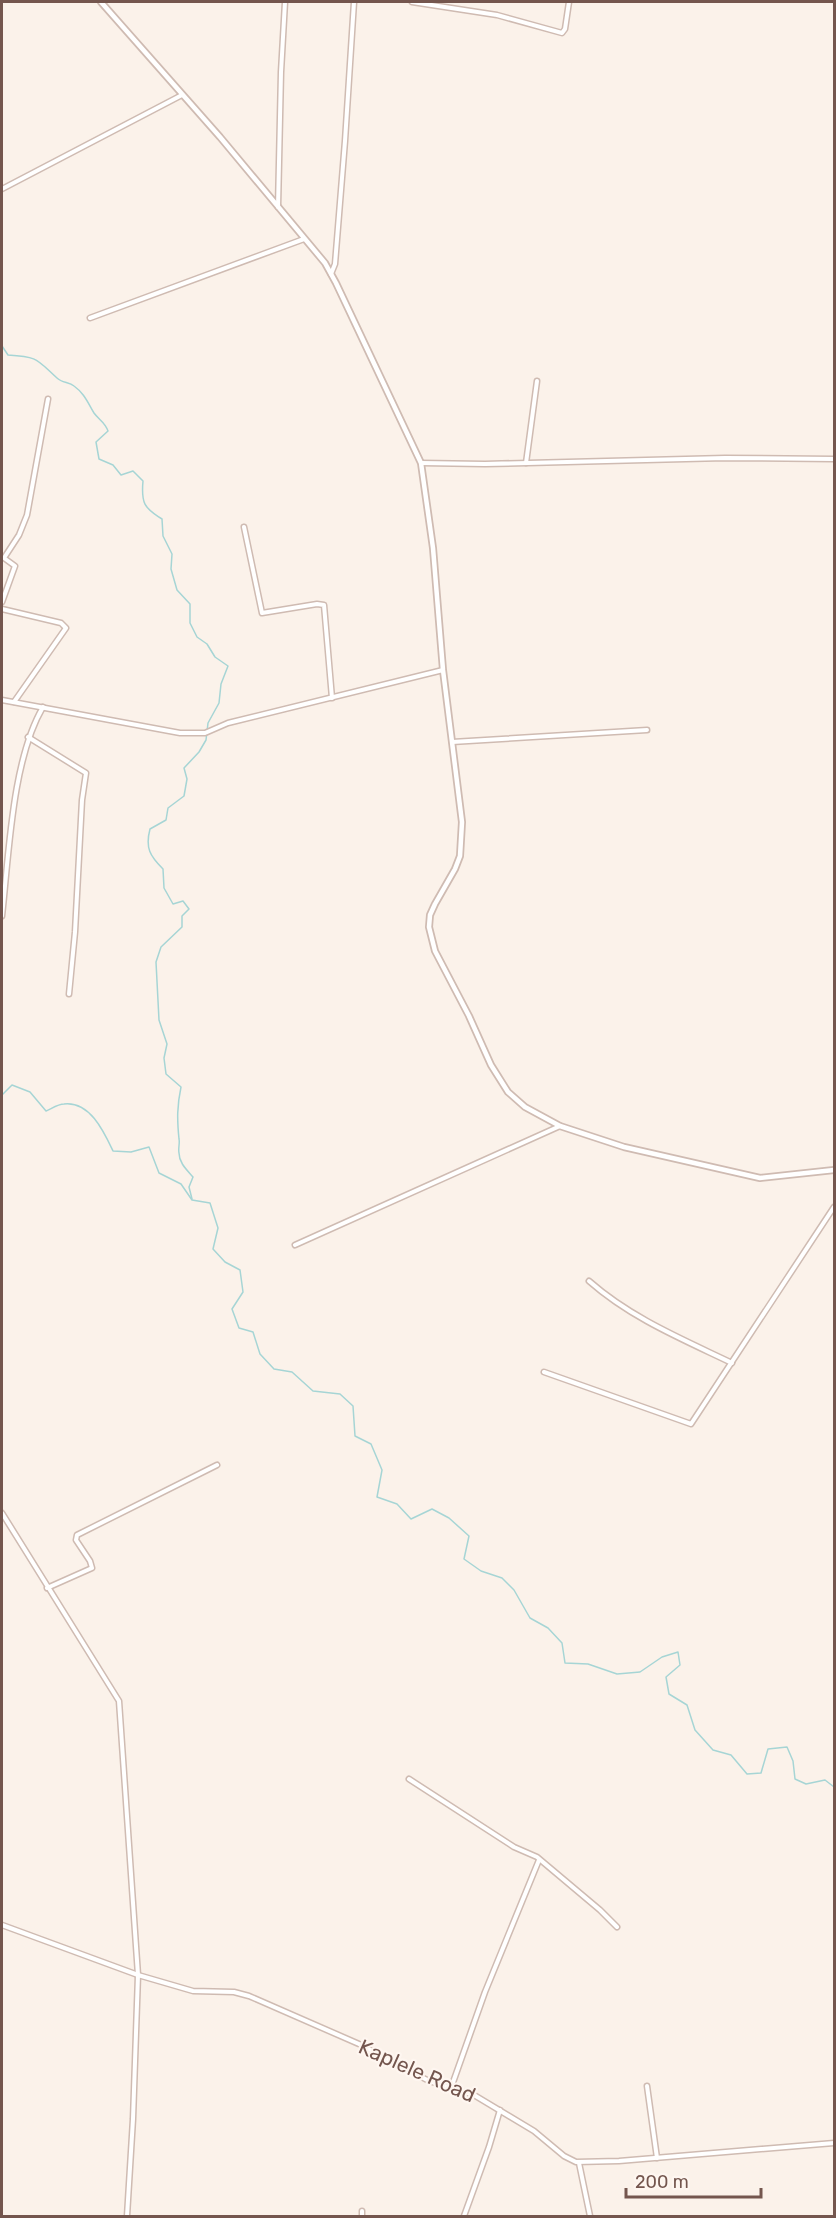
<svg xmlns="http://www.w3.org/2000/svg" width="836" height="2218" font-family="Rubik,sans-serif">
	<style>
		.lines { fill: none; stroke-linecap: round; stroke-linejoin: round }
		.stream { stroke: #a6d5d5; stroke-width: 1.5 }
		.minor-casing { stroke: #cfbbb2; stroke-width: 7 }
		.tertiary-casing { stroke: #cfbbb2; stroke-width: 8 }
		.minor { stroke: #fff; stroke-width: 4 }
		.tertiary { stroke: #fff; stroke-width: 4.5 }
		.labels { text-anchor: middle; stroke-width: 4.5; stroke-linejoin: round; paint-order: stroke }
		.street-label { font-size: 21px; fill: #74564e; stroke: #fef6f0 }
	</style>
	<rect width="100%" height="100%" fill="#fbf2ea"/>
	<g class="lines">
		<g class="stream">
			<path d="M2,346L8,355C39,357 36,359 57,378C62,383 69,382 74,386C84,393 88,403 94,413C99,420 105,422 108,431L96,442L99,459L113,465L121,475L133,471L143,481C141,503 144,508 162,519L163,536L172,554L171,569L177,590L190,604V623L197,637L207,644L215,657L228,666L221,684L219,703L208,723L206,740L199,752L184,768L187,779L184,796L168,808L166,820L150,829C145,848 150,856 163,869L164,888L173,904L183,901L189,909L182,916V927L161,947L156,962L159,1020L167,1044L164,1058L166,1074L181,1087C177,1106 177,1119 179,1139C180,1143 178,1148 179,1153C179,1163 187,1170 193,1177L189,1187L192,1199"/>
			<path d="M2,1095L12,1085L30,1092L46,1111C51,1109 58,1104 64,1104C90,1101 104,1132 113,1151L131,1152L149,1147L159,1173L181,1184L192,1200L210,1203L218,1228L213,1249L225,1262L240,1270L243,1292L232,1309L239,1328L253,1332L260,1354L274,1369L292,1372L313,1391L340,1394L353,1406L355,1436L371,1444L382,1470L377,1497L397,1504L411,1519L432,1509L449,1518L469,1536L464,1559L481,1571L502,1578L514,1590L530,1618L548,1628L562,1643L565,1663L588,1664L617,1674L640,1672L662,1657L678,1652L680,1665L666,1677L669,1694L687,1705L695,1730L713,1750L731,1755L747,1774L761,1773L768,1749L787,1747L793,1761L795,1779L806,1784L825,1780L834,1787"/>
		</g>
		<g class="minor-casing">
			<g id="minor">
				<polyline points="412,2 497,15 562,33 565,29 569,2"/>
				<polyline points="2,189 182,95"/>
				<polyline points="278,207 281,72 285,2"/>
				<polyline points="331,274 335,264 345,141 354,2"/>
				<polyline points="90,318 304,239"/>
				<polyline points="421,463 485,464 725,458 834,459"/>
				<polyline points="526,463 537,381"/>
				<polyline points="244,527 262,613 317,604 324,605 332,698"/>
				<polyline points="2,602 15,566 4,558 19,535 27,515 48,399"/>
				<polyline points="2,609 61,623 66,628 14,702"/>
				<polyline points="2,700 180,733 205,733 228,723 443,670"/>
				<polyline points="28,737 86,773 82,800 75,932 69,994"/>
				<polyline points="452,742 647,730"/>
				<path d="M2,916C9,854 12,760 43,707"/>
				<polyline points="295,1245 560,1126"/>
				<path d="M589,1281C631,1318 682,1339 732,1363"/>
				<polyline points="544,1372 691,1424 834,1207"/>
				<polyline points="2,1513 119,1701 138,1975 133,2119 127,2216"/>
				<polyline points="47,1588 92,1568 90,1561 76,1540 77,1535 217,1465"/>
				<polyline points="409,1779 514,1847 537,1857 600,1910 617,1927"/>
				<polyline points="2,1925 138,1975 193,1991 234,1992 249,1996 359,2044 429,2081 474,2095 534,2131 564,2156 576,2162 619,2161 834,2143"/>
				<polyline points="647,2086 657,2158"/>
				<polyline points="451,2088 485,1992 539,1860"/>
				<polyline points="579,2163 590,2216"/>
				<polyline points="362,2216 362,2211"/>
				<polyline points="464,2216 489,2147 500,2110"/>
			</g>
		</g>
		<g class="tertiary-casing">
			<polyline id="tertiary" points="101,2 220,137 325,263 336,283 421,463 433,548 443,670 462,822 460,856 455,869 435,904 430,915 429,927 435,951 469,1016 491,1065 508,1092 525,1107 560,1126 624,1147 760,1178 834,1170"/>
		</g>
		<use href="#minor" class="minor"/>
		<use href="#tertiary" class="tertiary"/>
	</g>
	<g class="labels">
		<g class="street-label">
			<text transform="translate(417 2071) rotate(24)" y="7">Kaplele Road</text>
		</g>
	</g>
	<rect width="836" height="2218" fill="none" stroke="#74564e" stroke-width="6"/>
	<path d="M626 2188v9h135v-9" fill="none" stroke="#74564e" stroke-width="3"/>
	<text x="635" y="2188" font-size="18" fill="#74564e" stroke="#fef6f0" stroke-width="4.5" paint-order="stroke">200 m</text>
</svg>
